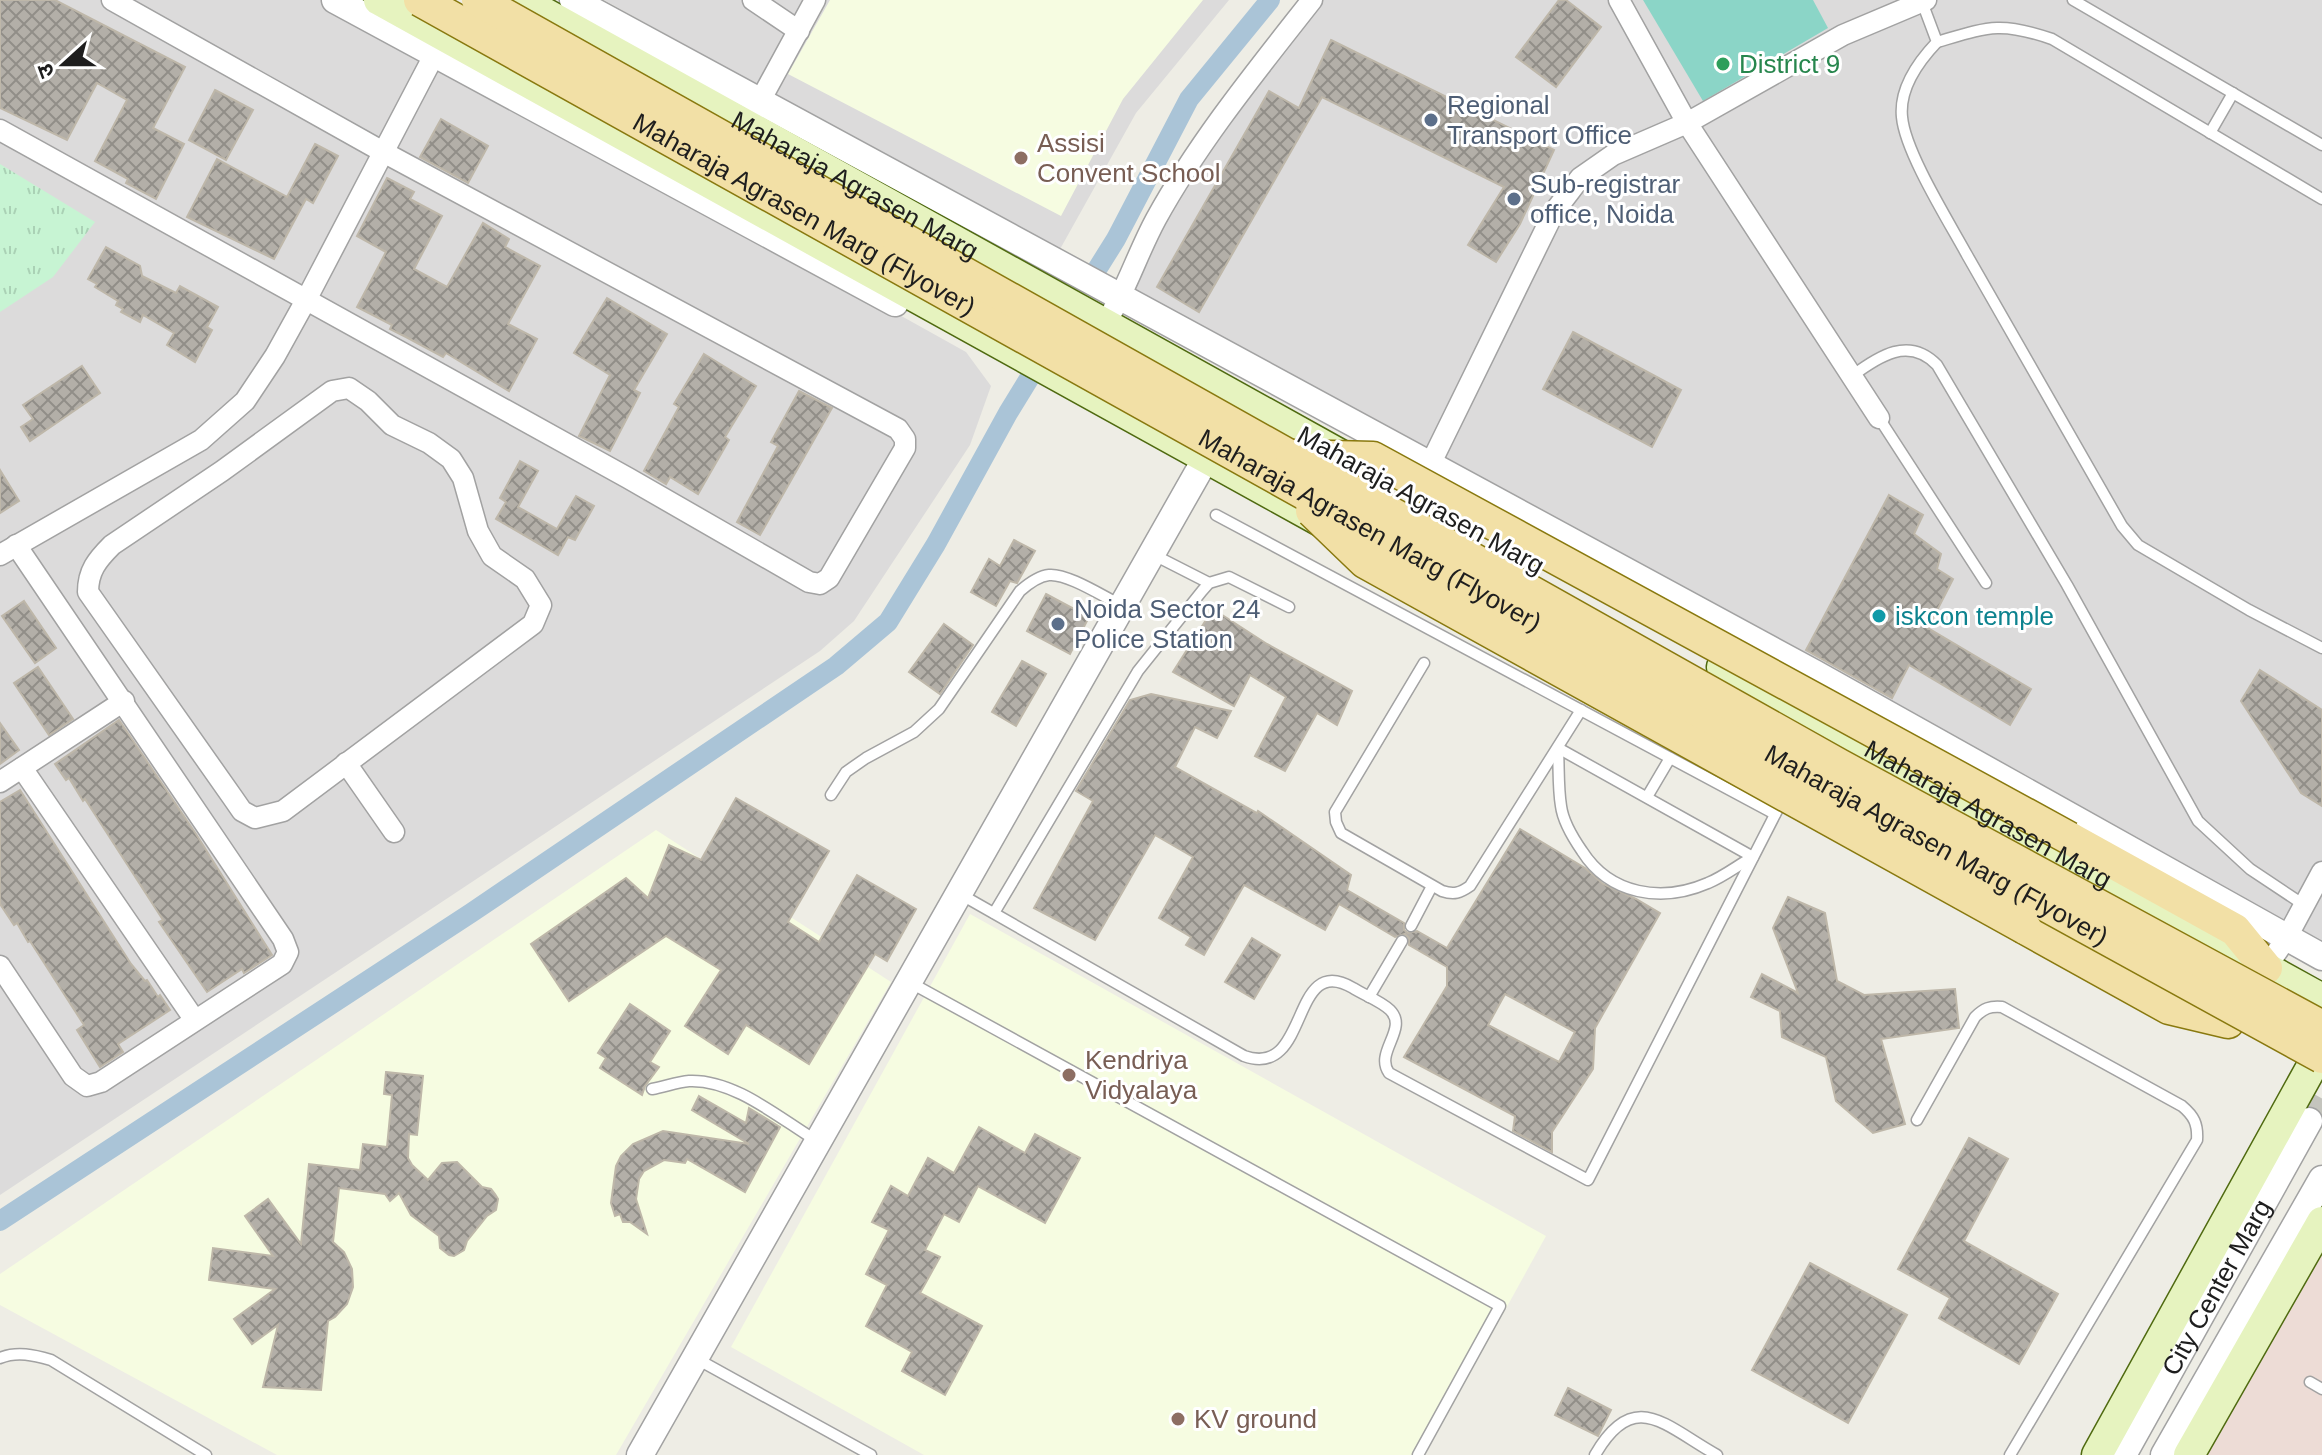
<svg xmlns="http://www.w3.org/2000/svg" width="2322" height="1455" font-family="Helvetica,'Noto Sans Devanagari',sans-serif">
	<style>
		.residential { fill: #dcdbdb }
		.commercial { fill: #eddcd6 }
		.education { fill: #f6fce1 }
		.park { fill: url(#park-tufts) }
		.pitch { fill: #8bd5c7 }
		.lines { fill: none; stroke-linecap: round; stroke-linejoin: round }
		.canal { stroke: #aac4d7; stroke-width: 20 }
		.building { fill: url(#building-cross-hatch); stroke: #beb7a9; stroke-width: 2; fill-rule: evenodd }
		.tertiary-tunnel { stroke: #c4c4bd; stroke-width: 26; stroke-dasharray: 26 13; stroke-linecap: butt }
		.service-casing { stroke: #a2a2a2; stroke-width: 13 }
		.minor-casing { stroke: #a2a2a2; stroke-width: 23 }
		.tertiary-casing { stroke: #a2a2a2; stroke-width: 29 }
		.secondary-casing { stroke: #4f6a10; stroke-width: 33 }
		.primary-casing { stroke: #89790f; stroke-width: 35 }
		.service { stroke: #fff; stroke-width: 10 }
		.minor { stroke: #fff; stroke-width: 20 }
		.tertiary { stroke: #fff; stroke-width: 26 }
		.secondary { stroke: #e6f3bf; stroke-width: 30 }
		.primary { stroke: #f2e0a6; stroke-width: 32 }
		.primary-bridge-casing { stroke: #89790f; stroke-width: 35; stroke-linecap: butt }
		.primary-bridge { stroke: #f2e0a6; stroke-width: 32 }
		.leisure-dot { fill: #2e9e5b; stroke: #fff; stroke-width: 3 }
		.service-dot { fill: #5c6f8a; stroke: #fff; stroke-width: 3 }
		.education-dot { fill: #8d6e63; stroke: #fff; stroke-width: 3 }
		.culture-dot { fill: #0f9aa8; stroke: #fff; stroke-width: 3 }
		.labels { text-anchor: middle; stroke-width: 6; stroke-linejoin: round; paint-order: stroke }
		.leisure-label { font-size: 26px; fill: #27864d; stroke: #fff; text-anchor: start }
		.service-label { font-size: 26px; fill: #4e5e75; stroke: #fff; text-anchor: start }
		.education-label { font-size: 26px; fill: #785e54; stroke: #fff; text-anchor: start }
		.street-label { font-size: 26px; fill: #1e1e1e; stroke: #fff }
		.culture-label { font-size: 26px; fill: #0d838f; stroke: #fff; text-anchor: start }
	</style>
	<defs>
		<pattern id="park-tufts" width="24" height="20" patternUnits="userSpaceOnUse" patternTransform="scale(2)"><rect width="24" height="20" fill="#c7f4d3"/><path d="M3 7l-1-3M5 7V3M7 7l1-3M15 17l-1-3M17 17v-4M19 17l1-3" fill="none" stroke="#aad1b5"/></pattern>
		<pattern id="building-cross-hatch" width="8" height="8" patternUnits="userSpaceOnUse" patternTransform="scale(2)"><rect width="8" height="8" fill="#b3afa8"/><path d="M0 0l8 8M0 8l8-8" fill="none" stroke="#918e88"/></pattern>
	</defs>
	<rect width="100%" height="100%" fill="#eeede5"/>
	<g class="residential">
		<polygon points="0,0 334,0 966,352 991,386 970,445 854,621 820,651 0,1195"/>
		<polygon points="604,0 1229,0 1136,113 1059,251"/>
		<polygon points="1312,0 2322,0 2322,956 1120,294 1190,155"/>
	</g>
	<polygon class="commercial" points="2322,1246 2322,1455 2206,1455"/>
	<g class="education">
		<polygon points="830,0 1203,0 1123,99 1061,216 788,74"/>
		<polygon points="656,830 891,982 616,1455 277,1455 0,1305 0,1274"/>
		<polygon points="970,914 1546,1236 1425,1455 924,1455 731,1347"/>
	</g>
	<polygon class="park" points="0,164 95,222 53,277 0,312"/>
	<polygon class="pitch" points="1643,0 1813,0 1828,28 1703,101"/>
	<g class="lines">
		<g class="canal">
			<polyline points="1096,271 1116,239 1189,99 1270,0"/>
			<polyline points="0,1221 471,913 836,666 888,622 936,544 1008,413 1043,356"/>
		</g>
	</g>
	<g class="building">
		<polygon points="0,0 55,0 185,67 153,128 184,144 156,199 126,183 128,179 95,161 127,100 97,83 67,140 0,108"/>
		<polygon points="1559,0 1566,0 1601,27 1556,87 1516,57"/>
		<polygon points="1331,40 1554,150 1520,224 1496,262 1468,245 1504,187 1322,97 1199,312 1157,287 1269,91 1299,108"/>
		<polygon points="215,90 253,110 226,160 189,140"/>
		<polygon points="441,119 488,146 468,183 420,157"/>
		<polygon points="315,144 338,156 313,203 306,199 274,259 187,217 217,159 287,197"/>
		<polygon points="387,178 414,192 410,199 442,216 414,269 447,287 483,223 509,239 505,247 540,266 508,324 537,339 509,391 446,353 443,357 406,337 390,329 392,325 357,307 386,252 357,236"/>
		<polygon points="106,247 140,266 142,276 176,293 180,286 218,307 207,327 212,330 195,362 167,345 174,333 143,315 140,322 121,312 123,309 116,305 118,301 95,287 97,284 88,279"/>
		<polygon points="607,298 667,334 634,390 640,393 610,451 579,436 610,375 574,353"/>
		<polygon points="1573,332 1681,390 1652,447 1543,389"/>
		<polygon points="704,354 756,386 725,437 729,440 698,494 670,477 666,484 644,471 679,407 674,404"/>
		<polygon points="82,366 100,393 30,441 21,427 33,419 23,405"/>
		<polygon points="799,391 832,408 760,535 737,522 778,446 771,442"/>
		<polygon points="520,461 538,471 518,507 557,529 576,496 594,506 575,540 568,537 558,555 496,519 506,502 500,498"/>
		<polygon points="0,470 19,501 0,513"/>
		<polygon points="1889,495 1923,515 1914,534 1941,554 1937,569 1953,579 1928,628 2031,689 2010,725 1909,665 1892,698 1806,650"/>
		<polygon points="1014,540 1035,551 1017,583 1010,581 996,606 971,592 989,559 1000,566"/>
		<polygon points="1046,594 1089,617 1070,654 1027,631"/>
		<polygon points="24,601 56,648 35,663 2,616"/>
		<polygon points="1213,609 1267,644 1352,691 1337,725 1317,713 1285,771 1255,756 1286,697 1250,675 1234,706 1173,672"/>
		<polygon points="944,624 973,645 940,694 909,672"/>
		<polygon points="1022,661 1046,674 1016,726 992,712"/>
		<polygon points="38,667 73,719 49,735 14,683"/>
		<polygon points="2260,670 2322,710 2322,806 2301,793 2241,701"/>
		<path d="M1151,694L1231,711L1217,738L1195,727L1175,767L1257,813L1258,811L1351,875L1347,890L1404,923V930L1408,933L1417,931L1447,948L1520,829L1585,868L1603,884L1636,899L1660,913L1595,1028L1593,1069L1552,1132V1152L1513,1131L1515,1116L1404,1057L1447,986V967L1409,945V938L1405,934L1395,937L1339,904L1325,930L1244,885L1204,955L1186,945L1191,937L1159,918L1193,857L1155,835L1095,940L1034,908L1093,801L1076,791L1130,700ZM1505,994L1575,1032L1559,1062L1488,1025Z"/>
		<polygon points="119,720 196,834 272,955 244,973 242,969 207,992 159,922 163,920 85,799 83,801 69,778 66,780 55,764"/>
		<polygon points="0,723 19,750 0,764"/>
		<polygon points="20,790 131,964 145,981 147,980 158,997 160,995 170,1010 118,1044 123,1052 100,1067 77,1030 84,1025 30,941 28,942 17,923 14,925 0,904 0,802"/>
		<polygon points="736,798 829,851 788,922 819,942 857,875 916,909 887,961 875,954 809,1064 746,1025 728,1054 685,1026 721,970 666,936 569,1001 531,944 626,878 648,898 669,845 701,860"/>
		<polygon points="1788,897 1825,913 1837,981 1864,995 1955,989 1959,1028 1881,1039 1905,1124 1873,1133 1836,1101 1826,1057 1782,1037 1780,1011 1751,997 1762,974 1798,993 1773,928"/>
		<polygon points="1252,938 1280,955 1254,999 1225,982"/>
		<polygon points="630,1004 670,1031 650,1062 659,1067 645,1086 642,1095 600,1068 606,1058 598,1053"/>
		<polygon points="386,1072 423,1076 417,1135 409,1134 408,1158 412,1165 428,1180 442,1163 457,1162 482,1187 491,1189 495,1194 498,1199 496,1210 487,1216 467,1241 464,1250 454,1256 449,1255 440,1248 439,1236 411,1215 399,1193 390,1201 385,1194 339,1188 333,1242 344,1252 352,1269 353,1287 347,1304 335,1317 328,1321 321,1390 263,1387 278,1325 252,1344 234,1319 275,1289 209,1280 213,1248 273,1256 245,1216 268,1199 301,1244 309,1164 360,1170 363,1144 387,1147 392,1095 384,1094"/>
		<polygon points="699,1096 746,1123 749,1108 780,1127 745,1192 687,1159 685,1163 664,1160 644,1171 639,1179 636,1199 647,1234 630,1222 623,1222 620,1214 615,1216 611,1203 616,1166 621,1156 633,1144 663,1131 749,1144 692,1110"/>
		<polygon points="979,1127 1025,1153 1035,1134 1080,1158 1045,1223 978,1186 959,1222 944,1214 925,1250 940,1257 920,1293 982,1326 945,1395 902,1371 912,1352 866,1326 887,1285 866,1274 889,1230 872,1222 891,1186 908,1196 928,1158 954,1173"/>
		<polygon points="1969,1138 2008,1159 1964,1241 2058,1294 2019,1364 1939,1318 1950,1298 1898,1269"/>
		<polygon points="1810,1263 1907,1315 1848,1423 1752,1370"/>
		<polygon points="1568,1388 1611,1410 1598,1436 1555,1415"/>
	</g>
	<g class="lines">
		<polyline class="tertiary-tunnel" points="2309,1121 2322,1098"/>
		<g class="service-casing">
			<g id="service">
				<polyline points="2073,0 2322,145"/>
				<path d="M1922,2L1937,42C1918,62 1899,88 1902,117C1905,152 1949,222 1967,255C2019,345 2070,436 2122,526L2138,545L2249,610L2322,648"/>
				<path d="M1937,42C1988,27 2000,21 2052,39L2322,199"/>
				<polyline points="2210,133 2233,93"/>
				<path d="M1852,376C1879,356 1909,336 1937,365L2067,585L2198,821L2250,869L2304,905"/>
				<polyline points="1879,418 1986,583"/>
				<polyline points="1216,515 1775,814"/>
				<polyline points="1154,555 1209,583"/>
				<path d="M1424,663L1335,812L1336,822L1341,833L1442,891C1454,895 1460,893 1470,886L1581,710"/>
				<polyline points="1558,748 1753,857"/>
				<path d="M1558,750C1559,768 1558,788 1561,806C1563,822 1573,838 1582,851C1610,895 1662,903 1708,883C1723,877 1737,866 1751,858"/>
				<path d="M831,795L846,772L866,758L914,732L939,709L1020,591C1028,584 1038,576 1049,575C1067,573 1104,597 1121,605"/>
				<polyline points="1647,797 1670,758"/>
				<path d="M960,894L1244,1056C1311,1080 1289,950 1353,988C1364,995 1381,1001 1390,1010C1409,1029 1374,1052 1389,1073L1588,1180L1783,799"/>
				<polyline points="994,913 1138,671 1202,591 1209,583 1229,577 1289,607"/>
				<polyline points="1411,926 1432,886"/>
				<polyline points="911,983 1500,1306 1418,1455"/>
				<polyline points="1369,997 1402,941"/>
				<path d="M652,1089C664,1087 677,1082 689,1081C734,1079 779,1118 817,1141"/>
				<path d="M1917,1120L1975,1017C1984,1008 1990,1006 2002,1007L2182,1106C2194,1116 2198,1124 2197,1140L2010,1455"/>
				<path d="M0,1358C17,1351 34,1355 51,1360L206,1455"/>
				<polyline points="697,1359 871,1455"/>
				<polyline points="2310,1382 2322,1389"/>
				<path d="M1595,1455C1634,1387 1665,1426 1717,1455"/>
			</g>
		</g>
		<g class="minor-casing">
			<g id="minor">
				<polyline points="753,0 799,31"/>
				<polyline points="1619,0 1687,123 1879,418"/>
				<polyline points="754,112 815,0"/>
				<polyline points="0,130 628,478 809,582 820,584 829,578 905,448 905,439 898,429 385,153 112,0"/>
				<path d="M1105,324C1126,291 1137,254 1156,219C1199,141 1257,70 1312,0"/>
				<path d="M349,388L368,401L392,425L429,443L451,459L463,478L478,531L492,556L525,579L541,605L533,624L283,811L255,818L242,811L233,798L88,592C88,571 97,560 112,545L222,471L332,391Z"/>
				<polyline points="1424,477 1554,212 1580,178 1613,155 1687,123 1843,35 1926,0"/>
				<polyline points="0,555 201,440 245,401 275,356 306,300 441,42"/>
				<polyline points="346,763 394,832"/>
				<polyline points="22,768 194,1019"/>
				<polyline points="0,782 124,701"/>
				<polyline points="0,966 73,1076 87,1086 101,1082 282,964 288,952 283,939 16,545"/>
				<polyline points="2266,968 2287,937 2322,872"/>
			</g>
		</g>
		<g class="tertiary-casing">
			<g id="tertiary">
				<polyline points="335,0 895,303"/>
				<polyline points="573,0 1814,673 2322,957"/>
				<polyline points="640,1455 1205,460"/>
				<path id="s1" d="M2123,1455L2309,1121"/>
				<polyline points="2164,1455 2322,1179"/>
			</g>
		</g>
		<g class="secondary-casing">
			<g id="secondary">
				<polyline points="379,0 1333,528"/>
				<path id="s2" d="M521,0L1348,459"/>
				<path id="s3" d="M1722,667L2322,999"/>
				<polyline points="2097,1455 2311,1068"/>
				<polyline points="2189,1455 2322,1222"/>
			</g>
		</g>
		<g class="primary-casing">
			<g id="primary">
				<polyline points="2069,838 2235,930 2266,968"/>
				<polyline points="2025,928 2169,1008 2228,1022"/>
			</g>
		</g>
		<use href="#service" class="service"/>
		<use href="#minor" class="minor"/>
		<use href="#tertiary" class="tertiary"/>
		<use href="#secondary" class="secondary"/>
		<use href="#primary" class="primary"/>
		<g class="primary-bridge-casing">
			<g id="primary-bridge">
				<path id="s4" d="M420,0L1829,786L2322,1057"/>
				<polyline points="478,0 1839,765 2322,1027"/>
				<polyline points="1292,456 1373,458 2069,838"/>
				<polyline points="1312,511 1365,562 2025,928"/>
			</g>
		</g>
		<use href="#primary-bridge" class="primary-bridge"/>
	</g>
	<circle class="leisure-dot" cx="1723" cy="64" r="8"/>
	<g class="service-dot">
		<circle cx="1431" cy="120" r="8"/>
		<circle cx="1514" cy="199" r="8"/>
		<circle cx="1058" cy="624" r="8"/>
	</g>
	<g class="education-dot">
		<circle cx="1021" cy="158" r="8"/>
		<circle cx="1069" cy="1075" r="8"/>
		<circle cx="1178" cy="1419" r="8"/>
	</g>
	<circle class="culture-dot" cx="1879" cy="616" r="8"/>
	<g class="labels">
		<g class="leisure-label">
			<text x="1739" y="73">District 9</text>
		</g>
		<g class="service-label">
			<text x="1447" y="114">Regional<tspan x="1447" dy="30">Transport Office</tspan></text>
			<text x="1530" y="193">Sub-registrar<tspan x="1530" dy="30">office, Noida</tspan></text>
			<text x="1074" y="618">Noida Sector 24<tspan x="1074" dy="30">Police Station</tspan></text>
		</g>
		<g class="education-label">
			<text x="1037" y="152">Assisi<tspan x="1037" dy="30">Convent School</tspan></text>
			<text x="1085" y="1069">Kendriya<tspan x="1085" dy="30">Vidyalaya</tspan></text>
			<text x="1194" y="1428">KV ground</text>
		</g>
		<g class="street-label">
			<text dy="9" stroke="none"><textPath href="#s2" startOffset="382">Maharaja Agrasen Marg</textPath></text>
			<text dy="9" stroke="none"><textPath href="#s4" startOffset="440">Maharaja Agrasen Marg (Flyover)</textPath></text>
			<text transform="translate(1421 500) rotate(29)" y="9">Maharaja Agrasen Marg</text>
			<text dy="9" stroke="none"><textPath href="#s4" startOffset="1088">Maharaja Agrasen Marg (Flyover)</textPath></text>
			<text dy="9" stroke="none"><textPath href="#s3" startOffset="304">Maharaja Agrasen Marg</textPath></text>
			<text dy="9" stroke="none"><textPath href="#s4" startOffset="1736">Maharaja Agrasen Marg (Flyover)</textPath></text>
			<text dy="9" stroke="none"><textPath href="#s1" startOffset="192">City Center Marg</textPath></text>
		</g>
		<g class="culture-label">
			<text x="1895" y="625">iskcon temple</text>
		</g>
	</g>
	<g transform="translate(64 64) rotate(249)" stroke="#ffffff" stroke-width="6" paint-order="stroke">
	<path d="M0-6L14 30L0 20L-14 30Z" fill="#1e1e1e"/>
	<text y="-12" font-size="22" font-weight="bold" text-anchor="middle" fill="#1e1e1e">उ</text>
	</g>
</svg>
